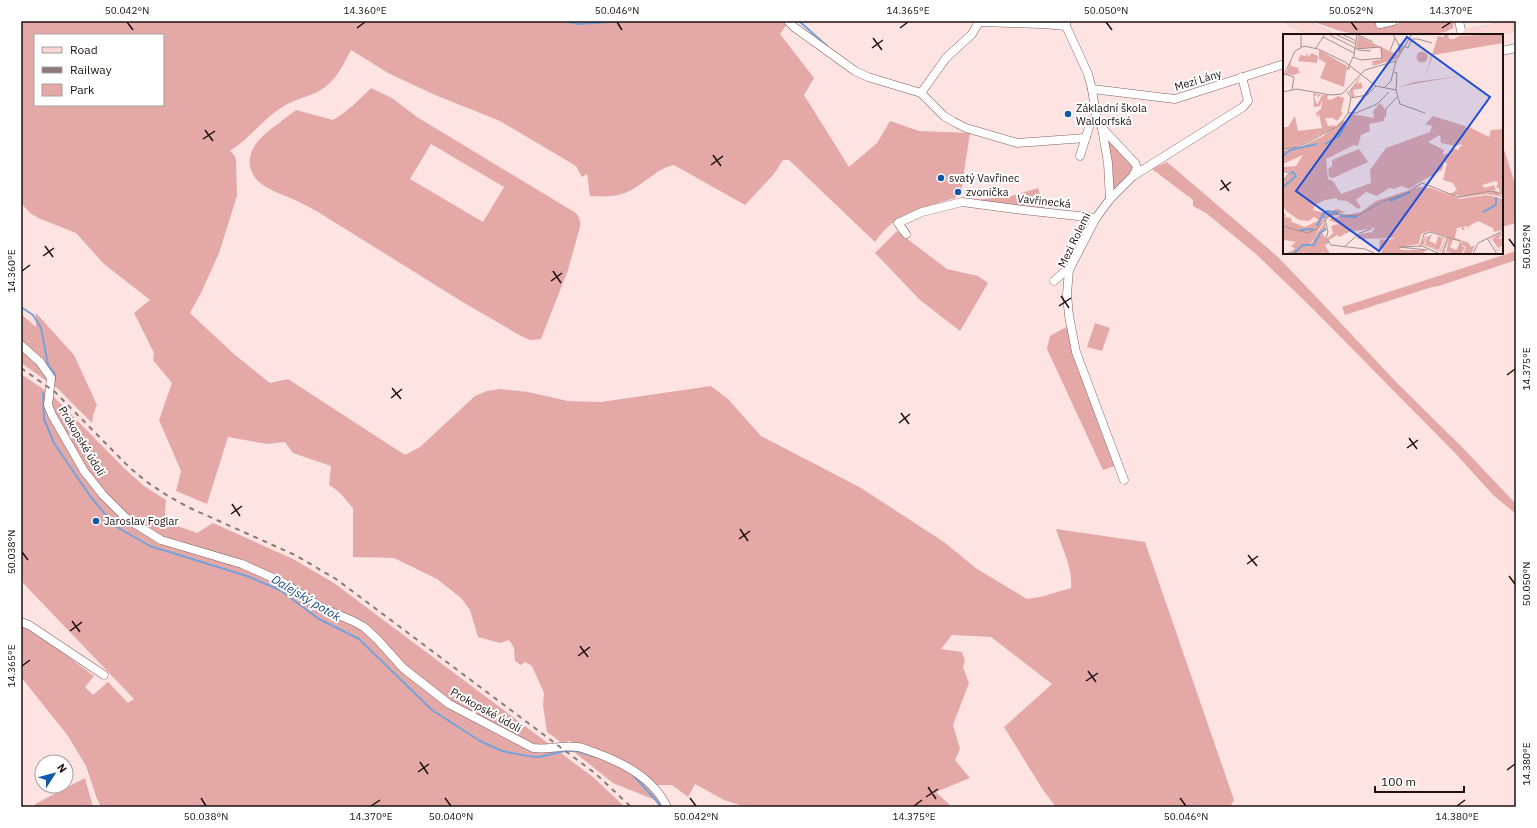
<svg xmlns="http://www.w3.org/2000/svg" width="1537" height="828" font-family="'IBM Plex Sans',sans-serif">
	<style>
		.green { fill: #e4a9a7; fill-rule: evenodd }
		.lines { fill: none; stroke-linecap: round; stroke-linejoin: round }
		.stream { stroke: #76a2db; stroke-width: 2 }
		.minor-casing { stroke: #835f5e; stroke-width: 9 }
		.major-casing { stroke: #d2cfcf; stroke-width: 12 }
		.minor { stroke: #fff; stroke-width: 8 }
		.major { stroke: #fdd6d4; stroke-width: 11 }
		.rail { stroke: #8b7877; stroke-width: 2; stroke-dasharray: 5 5; stroke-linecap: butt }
		.ticks { fill: none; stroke: #1d100f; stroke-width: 1.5 }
		.poi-dot { fill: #0f59a8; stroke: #fff; stroke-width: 1.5 }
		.labels { text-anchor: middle; stroke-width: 4; stroke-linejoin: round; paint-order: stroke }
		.street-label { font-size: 11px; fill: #1d100f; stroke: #fff }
		.poi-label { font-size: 11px; fill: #1d100f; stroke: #fff; text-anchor: start }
		.water-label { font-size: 12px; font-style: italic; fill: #154276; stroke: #fff }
		.inset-river { fill: none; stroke: #76a2db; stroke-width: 2 }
		.inset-road { fill: none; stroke: #a38f8e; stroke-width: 1 }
		.view { fill: #1d4ed8; fill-opacity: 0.15; stroke: #1d4ed8; stroke-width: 2 }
		.inset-edge { fill: none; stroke: #1d100f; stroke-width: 2 }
		.neatline { fill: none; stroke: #1d100f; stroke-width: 1.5 }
		.ticks-label { font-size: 10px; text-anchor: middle; fill: #1d100f }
	</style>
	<rect width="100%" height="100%" fill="#fde4e2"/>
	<g class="green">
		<path d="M21,21H783L786,25L780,34L814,78L804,95L849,167L877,143L890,121L919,131L970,133L961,192L959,189L955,192L958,195L955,198C923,208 895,212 875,242L789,160H783L774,174L745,205L674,165C658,168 647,181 633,189C620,197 604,197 590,196L587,174L582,177L576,166L500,121L435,95L388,73L351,50C342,67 334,85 315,93C304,98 291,101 281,108C262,120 249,139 230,151L235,156L236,161L237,196L219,253L201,293L190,313L235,355L270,383L288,379L405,455L420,447L475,396L487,391L500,389L528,392L568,401L601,402L711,386L728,399L761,436L861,488L944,542L977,569L1027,599L1040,597L1071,588C1073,568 1062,548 1056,529L1145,542L1234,800L1230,807H1056L1043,790L1004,727L1052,684L991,637L952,635L941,649L962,652L965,661L963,667L969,683L953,725L960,749L955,760L970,778L936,792L952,807H746L724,800L695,784L688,797L672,785H655L611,755L569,741L562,743L547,732L543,706L544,693L532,666L525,662L521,665L515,661L514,648L509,640L500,643L478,637L470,610L461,598L437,579L394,558L353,557V508C344,498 340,491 329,485L331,466L293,453L285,442L267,444L228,437L207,504L176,491L181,471L159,420L172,383L153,360L154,353L134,313L150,300L104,264L76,233L38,218L30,213L21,203ZM35,35H163V105H35Z"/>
		<polygon points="1311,21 1378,21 1377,25 1388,27 1405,21 1454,21 1453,28 1446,32 1422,35 1361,35 1340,31"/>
		<path d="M371,88L392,98L417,117L571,210C578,214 581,218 580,227L568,270L541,339L530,340L521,336L461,301L318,212C312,209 306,205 299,202C286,195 268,191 258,181C244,167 249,149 262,137C272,127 285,119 296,110L333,120C348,111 359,100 371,88ZM431,144L504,187L483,222L410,179Z"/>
		<polygon points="1104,132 1133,164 1133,171 1113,194"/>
		<polygon points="1502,143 1516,187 1516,223 1502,227"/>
		<polygon points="1167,162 1278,257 1320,301 1397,383 1462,447 1516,504 1516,514 1493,495 1455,453 1311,307 1257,255 1206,213 1193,206 1193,200 1152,169"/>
		<polygon points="1038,188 1045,209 974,200 1011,196"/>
		<polygon points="897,231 947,269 978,276 988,283 960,331 920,300 875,253"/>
		<polygon points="1516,251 1516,260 1439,286 1432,287 1345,315 1342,307"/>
		<polygon points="36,313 74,355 97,405 93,415 92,423 58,389 21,363 21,314 36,327"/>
		<polygon points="1095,323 1110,328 1102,351 1087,347"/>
		<polygon points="1068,326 1115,466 1103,470 1047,349 1050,336"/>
		<polygon points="21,374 52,395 127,471 144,486 166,500 165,514 172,524 197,533 213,523 293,559 334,583 593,777 625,807 101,807 97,799 86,766 68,736 21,677 21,625 38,634 94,676 85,687 93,695 108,682 128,703 134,699 21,581"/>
		<polygon points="581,750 633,773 656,794 663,807 659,807 655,800 613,783 574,752"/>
		<polygon points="85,778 93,807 32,807 35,806 35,804"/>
	</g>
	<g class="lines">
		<g class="stream">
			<polyline points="562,21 578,24 627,21"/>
			<polyline points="799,21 827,46"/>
			<polyline points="21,307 33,315 41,328 48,365 55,374 55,381"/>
			<polyline points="43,393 44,419 54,443 90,496 115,526 150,546 247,576 280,590 319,619 359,639 432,710 480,741 502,751 527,756 539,757 565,751 577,751 596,757"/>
			<polyline points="632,774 662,807"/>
		</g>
		<g class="minor-casing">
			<g id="minor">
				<polyline points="788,21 794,27 855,71 868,77 921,93 944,116 954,122 966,128 1017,143 1086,138"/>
				<polyline points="977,21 979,22 1042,24 1066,26"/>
				<polyline points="1066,21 1066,26 1088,74 1092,89 1096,116 1102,128 1135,163 1137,168 1133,176"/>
				<polyline points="1459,21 1462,35"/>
				<polyline points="1380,24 1393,21"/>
				<polyline points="1502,51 1516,48"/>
				<polyline points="1092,89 1175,99 1284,64"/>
				<polyline points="921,93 946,58 972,34 979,22"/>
				<polyline points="1102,128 1108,163 1110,199"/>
				<polyline points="1080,156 1089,127 1096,116"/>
				<polyline points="906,234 898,223 922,212 962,202 1023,210 1096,218"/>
				<polyline points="1054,281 1064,272 1069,270"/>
				<path d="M21,345L40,362L51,378L48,405L52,415L84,471L103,495L126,518L161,540L242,564L284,583L322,608L353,621L364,627L377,639L403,668L449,704L533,748C548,750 563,745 578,747C584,748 590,751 596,753C624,763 654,779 667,807"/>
				<polyline points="1124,480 1076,352 1069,316 1067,294 1069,270 1096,218 1110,199 1133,176 1243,107 1248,101 1242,77"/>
				<polyline points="21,622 29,625 104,675"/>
			</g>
		</g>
		<g class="major-casing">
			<g id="major">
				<polyline points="1292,21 1326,35"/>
				<polyline points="1467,35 1516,25"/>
			</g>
		</g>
		<use href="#minor" class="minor"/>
		<use href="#major" class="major"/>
		<polyline class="rail" points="21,368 55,392 130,468 147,482 168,496 190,508 295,555 336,579 596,774 631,807"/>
	</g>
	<path class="ticks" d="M127,22L133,30M617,22L622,30M1106,22L1112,30M1351,22L1357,30M357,28L365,22M900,28L908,22M1442,28L1451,22M873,38L882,50M872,48L883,40M205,130L213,141M203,139L215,131M713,155L721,166M711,165L723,156M1221,180L1229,191M1220,190L1231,182M1509,239L1515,247M45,246L53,257M43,256L54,248M22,271L30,265M553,271L561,283M551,281L562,273M1061,296L1069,308M1059,306L1071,298M1507,375L1515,369M392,388L401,399M391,398L402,389M901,413L909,424M899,423L910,414M1409,438L1417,449M1407,448L1418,440M232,504L240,516M231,514L242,506M740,529L748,541M739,539L750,531M22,552L28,560M1248,555L1257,566M1247,564L1258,556M1509,576L1515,584M72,621L80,632M70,631L82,622M580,646L588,657M578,656L590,647M22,666L30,660M1088,671L1096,682M1086,681L1098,673M420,762L428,774M1507,770L1515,764M418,772L429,764M928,787L936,799M926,797L938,789M201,798L206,806M445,798L451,806M690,798L696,806M1180,798L1186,806M371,806L380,800M914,806L922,800M1457,806L1465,800"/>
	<g class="poi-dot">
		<circle cx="1068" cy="114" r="4"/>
		<circle cx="941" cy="178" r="4"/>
		<circle cx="958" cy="192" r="4"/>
		<circle cx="96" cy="521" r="4"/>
	</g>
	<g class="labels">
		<g class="street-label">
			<text transform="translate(1198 80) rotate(-17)" y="4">Mezi Lány</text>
			<text transform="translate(1044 201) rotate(6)" y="4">Vavřinecká</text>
			<text transform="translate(1074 240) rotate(-64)" y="4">Mezi Rolemi</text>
			<text transform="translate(82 441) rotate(59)" y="4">Prokopské údolí</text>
			<text transform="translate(486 710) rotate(29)" y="4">Prokopské údolí</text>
		</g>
		<g class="poi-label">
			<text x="1076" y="112">Základní škola<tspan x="1076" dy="13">Waldorfská</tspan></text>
			<text x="949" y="182">svatý Vavřinec</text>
			<text x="966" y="196">zvonička</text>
			<text x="104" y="525">Jaroslav Foglar</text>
		</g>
		<g class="water-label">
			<text transform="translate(306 598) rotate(31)" y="4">Dalejský potok</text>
		</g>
	</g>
	<g transform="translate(1283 34)">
		<rect width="220" height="220" fill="#fde4e2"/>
		<path d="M161,0H165L166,5H171L176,2L220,0V9L150,21L141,45L155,2L161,3ZM75,2L115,21L117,12L121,13L113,25L90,32L89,27L99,25L97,13L73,15ZM36,16L64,32L61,53L37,44L43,29L36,25ZM133.5 23a5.5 5.5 0 1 1 11 0a5.5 5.5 0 1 1-11 0ZM24,18L25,23L29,19L35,22L34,29L15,27L17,21L23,22ZM8,27V32L16,34L15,37L18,38L11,41L3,40ZM78,42L74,50L78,48L80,54L70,56L72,64H69L66,57ZM178,42L130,50L113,54L131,48ZM30,59L38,61L34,64L35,61L31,62L34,71L39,61H45L44,65L48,66L55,62L61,64L58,78L60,79L54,87L50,84H42L45,92L56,91L13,113L0,115V93H5L12,82L15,97L39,94L36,80L34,83L33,79L38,75L39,66L37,72L31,73ZM97,69L102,75L101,87L86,90L87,97L78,101L75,112L71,111L43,125L45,145L50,147L58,160L88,149L87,136L103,114L147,98L149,92L142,90L150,82L182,92L184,95L186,93L206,103L208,96L220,95V159H217L216,154L213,153L215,149L213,147L199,151L202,154L211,151L213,156L178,162L167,160L174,156L170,149L160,146L164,130L162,128L155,132L161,130L159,136L130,152L140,149L145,150L166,160L175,163L213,157L220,163L204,160L174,164L166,161L145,150L140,149L126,155L118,152L111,155L106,154L94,162L83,158L73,166L78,173L75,175L64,167L54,166V164L42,166L32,171L30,176L43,179L54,175L62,178L41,185L28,210L19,220H2L12,215L8,212L13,208L0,206V179L3,180L2,183L8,184L9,188L22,193L36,186L31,183L26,187L16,186L3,177L0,171V147L7,138L0,137V133L13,132L20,121L0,130V116L15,114L40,102L60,86L64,90L68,80L91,84L90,77ZM157,101L158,109L173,112L178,110L179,113L177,112L175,116L170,114L166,119L160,121L161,116L145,108ZM76,115L85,128L50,144L46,143L45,135L49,132V126ZM136,153L148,154L176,165L204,161L220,165V196L211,198L210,194L195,187L186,192V196L185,192L180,193L182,196H179V193L174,194L172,204L186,209L188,213L192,211L188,220H180L183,213L178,210L182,214L178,220L177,212L179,207L170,206L167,213L173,216L176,210L177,220L163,218L166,206L161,218L165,220L160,219L166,203L146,197L138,200L136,210L116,213L118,216H142L141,220L139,218V220H97L100,215L96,213L97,205L104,206L113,204L74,205L77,200L89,198L92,194L66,198L56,203L54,201L46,206L47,209L44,205L50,199L48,192L56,190L46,186L48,184L78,178L93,167ZM42,188L43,196L39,199L46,209L42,211L47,220H20ZM144,199L141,210L155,216L157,217L162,205L156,203L160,205L156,216L142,210L144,203L149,200L146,207L153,210L155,202L163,204L158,218L138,210ZM216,199L220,200L215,205L220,204V211L215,214L209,205L217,199L207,205L214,216L220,213L214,217L207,204Z" fill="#e4a9a7" fill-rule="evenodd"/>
		<path class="inset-river" d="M42,110L56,102L67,82M0,122L7,116L34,110M0,153L13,142L10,138L7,139M107,167L127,158M200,178L213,171V163M57,182L74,183M42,184L40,180L44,177L55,179M34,192L40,180M17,196L30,195M10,220L20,211H31L37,199L43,195"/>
		<path class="inset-road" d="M45,0L72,14M52,0L73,10M59,0L73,7M73,0L90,8M110,0L117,14L116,19M40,3L71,19M115,10L125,14L129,5H135L149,9M18,13V0M33,14L42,0M75,16L88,17M107,17L112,4M70,23L78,26L99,24L98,13L72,15M67,33L64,36L71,21L74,0M111,38L114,39L113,56L117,70L142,79M2,40L11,43L9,55M0,43L12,17L21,12L35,15L62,28L93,52L113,56M101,54L108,47L113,27M0,58L13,55L48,61L59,60L82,36L113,27L129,0M68,64L84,61L93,52M65,79H73L94,70L106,58M102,83L103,75L114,63M0,115L15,113L57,91L65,79L68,64L64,57M0,137L6,139L0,147M42,185L45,198L43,204L48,211L82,215L93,220M0,192L24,199L34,195L48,180L74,182L101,167L124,159L139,149L175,163L208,157L220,160M204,204L214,220M62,212L77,199L88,195M137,213L141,200L147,198L177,207V220M144,216L116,213L139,212L157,220M159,220L165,203M190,220L195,209L220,197"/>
		<path class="view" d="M124,3L207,63L96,217L13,157Z"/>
		<rect width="220" height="220" class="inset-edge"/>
	</g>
	<rect width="1537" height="828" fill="none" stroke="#ffffff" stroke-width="44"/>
	<rect x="34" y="34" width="130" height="72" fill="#ffffff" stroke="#a59f9f"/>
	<rect x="42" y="47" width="20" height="6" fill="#fdd6d4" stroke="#a59f9f"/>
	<text x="70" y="54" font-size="12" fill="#1d100f">Road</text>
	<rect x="42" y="67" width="20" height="6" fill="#8b7877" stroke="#a59f9f"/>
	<text x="70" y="74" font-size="12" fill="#1d100f">Railway</text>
	<rect x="42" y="84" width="20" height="12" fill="#e4a9a7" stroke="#a59f9f"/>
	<text x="70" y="94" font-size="12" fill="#1d100f">Park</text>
	<g transform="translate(54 774) rotate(54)"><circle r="19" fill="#ffffff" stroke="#a59f9f"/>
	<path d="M0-3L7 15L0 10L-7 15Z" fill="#0f59a8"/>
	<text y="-6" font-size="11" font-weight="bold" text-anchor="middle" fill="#1d100f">N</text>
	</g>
	<path d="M1375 786v6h89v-6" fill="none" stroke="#1d100f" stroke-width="2"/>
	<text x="1381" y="786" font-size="12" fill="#1d100f" stroke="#ffffff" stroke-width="3" paint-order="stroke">100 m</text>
	<rect x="22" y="22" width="1493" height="784" class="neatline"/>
	<g class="ticks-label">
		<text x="127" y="14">50.042°N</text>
		<text x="365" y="14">14.360°E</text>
		<text x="617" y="14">50.046°N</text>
		<text x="908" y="14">14.365°E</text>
		<text x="1106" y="14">50.050°N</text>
		<text x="1351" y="14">50.052°N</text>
		<text x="1451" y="14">14.370°E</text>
		<text transform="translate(1526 247) rotate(-90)" y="4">50.052°N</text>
		<text transform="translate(11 271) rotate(-90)" y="4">14.360°E</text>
		<text transform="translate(1526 369) rotate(-90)" y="4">14.375°E</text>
		<text transform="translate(11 552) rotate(-90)" y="4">50.038°N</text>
		<text transform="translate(1526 584) rotate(-90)" y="4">50.050°N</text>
		<text transform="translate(11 666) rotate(-90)" y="4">14.365°E</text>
		<text transform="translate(1526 764) rotate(-90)" y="4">14.380°E</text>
		<text x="206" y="820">50.038°N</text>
		<text x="371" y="820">14.370°E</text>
		<text x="451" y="820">50.040°N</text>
		<text x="696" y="820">50.042°N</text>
		<text x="914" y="820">14.375°E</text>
		<text x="1186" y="820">50.046°N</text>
		<text x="1457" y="820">14.380°E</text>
	</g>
</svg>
